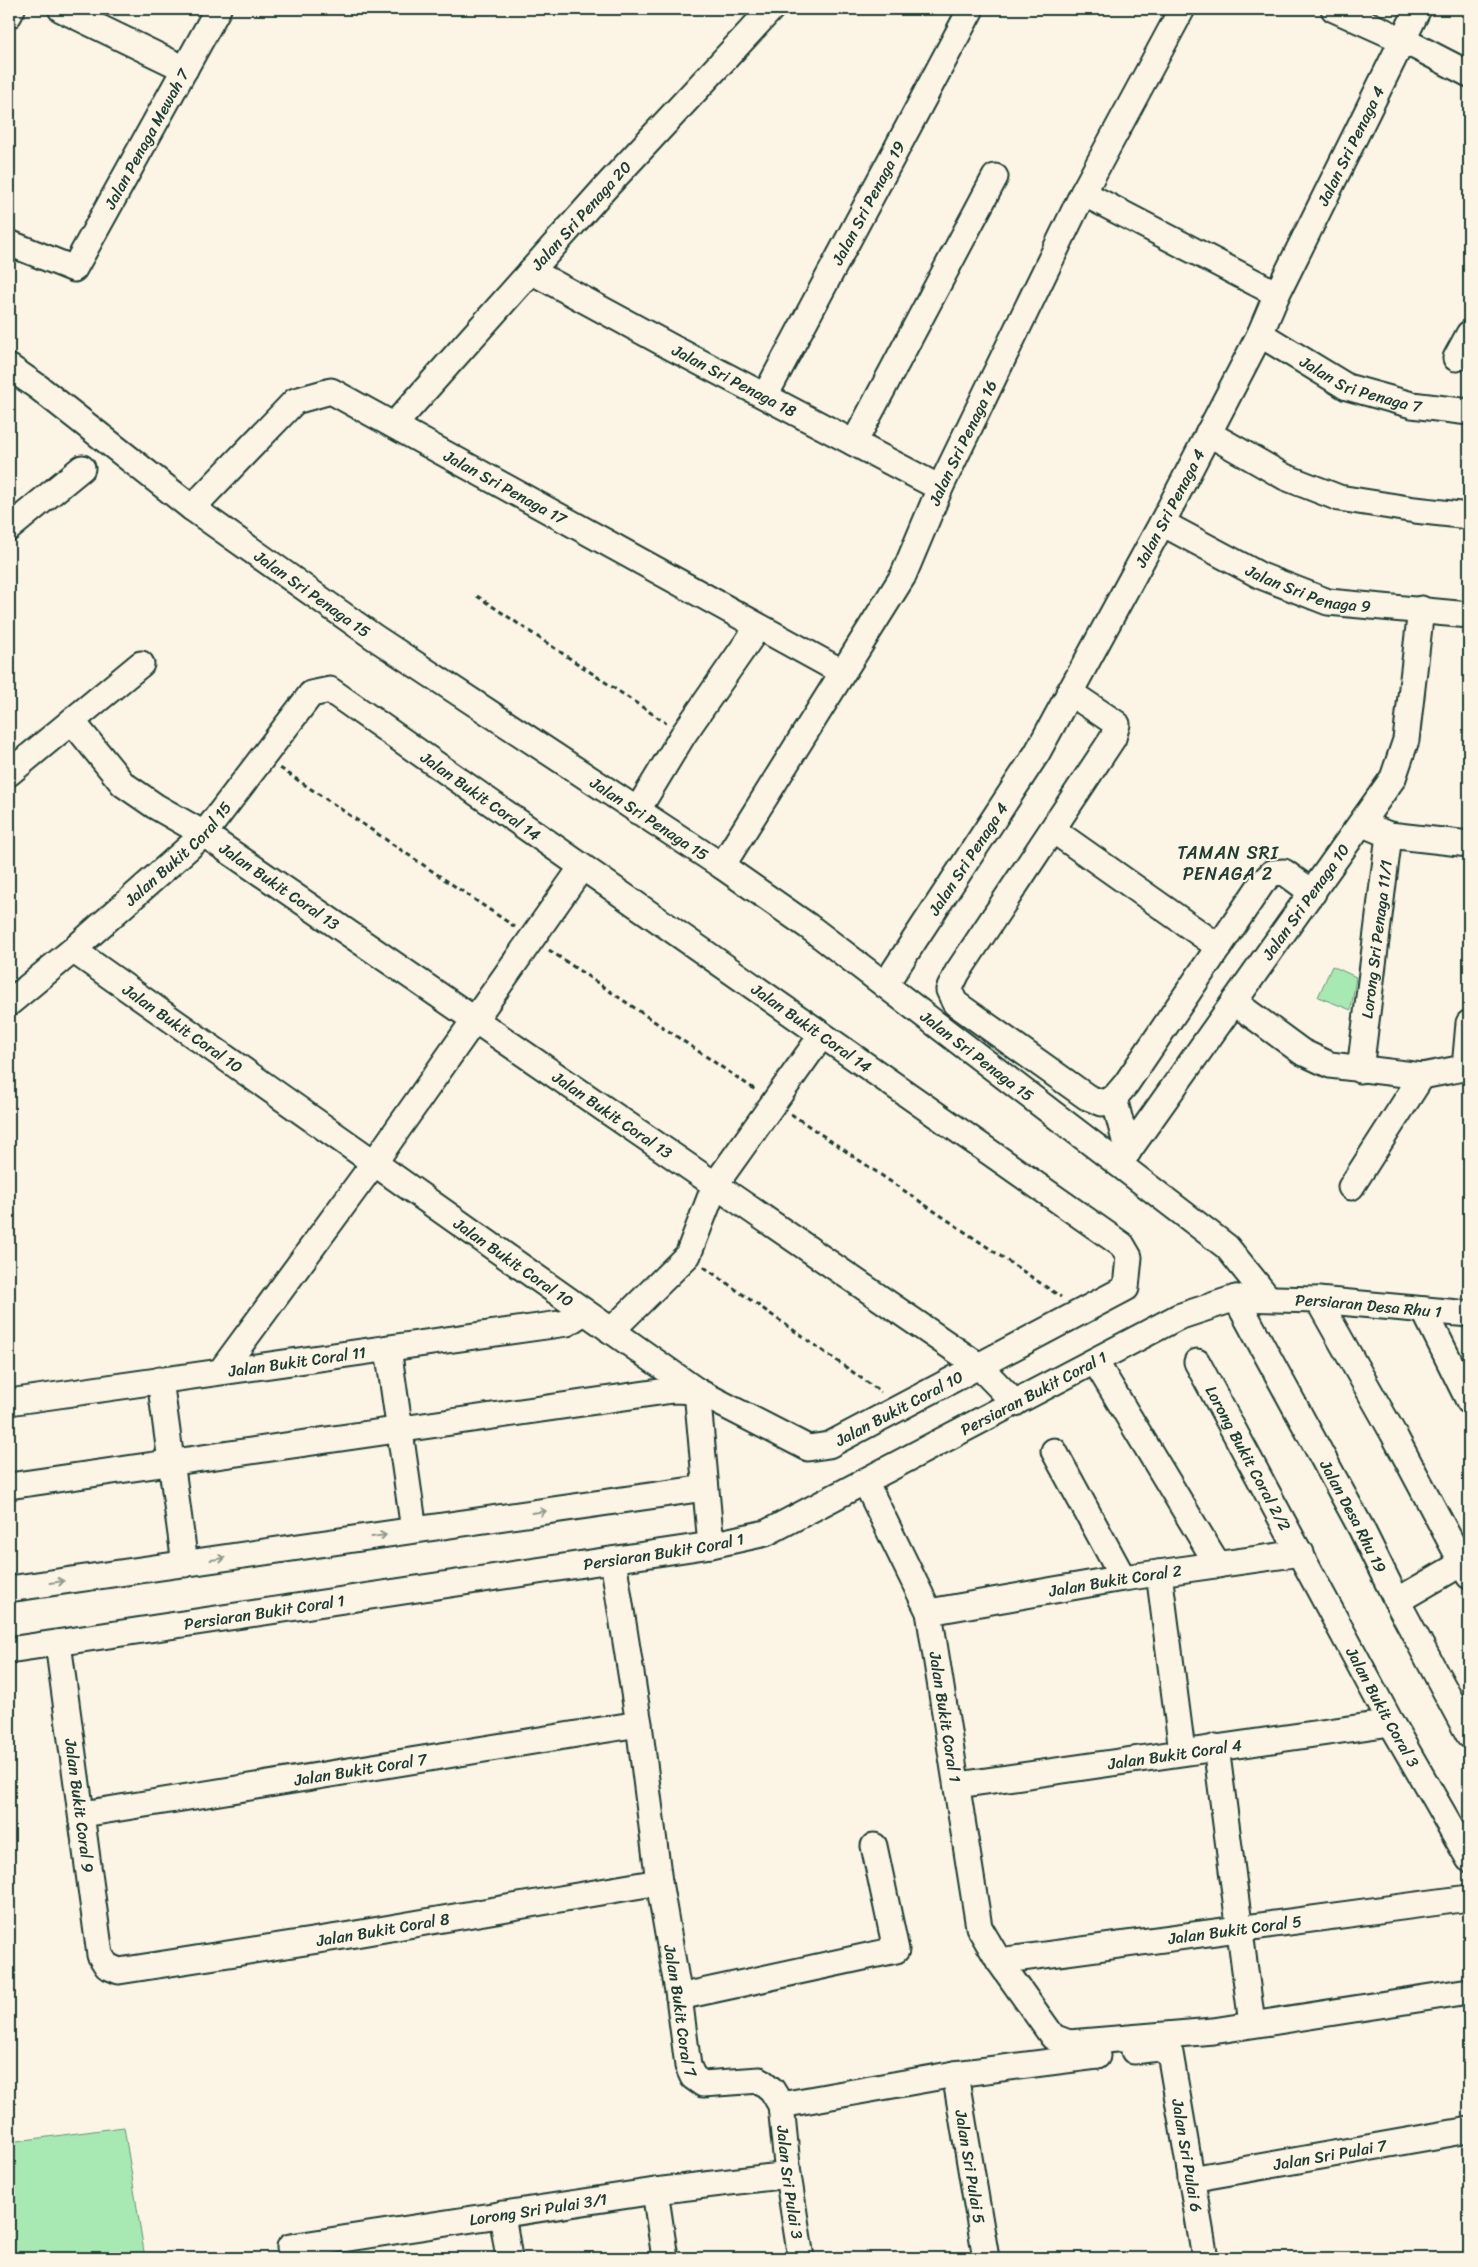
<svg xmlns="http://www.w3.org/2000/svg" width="1478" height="2267" font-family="Sriracha,sans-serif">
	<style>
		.green { fill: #a8e9b3; stroke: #649374 }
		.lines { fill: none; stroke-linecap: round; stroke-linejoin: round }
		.minor-casing { stroke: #1f3d34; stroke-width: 29 }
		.path { stroke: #1f3d34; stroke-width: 3; stroke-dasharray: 5 4; stroke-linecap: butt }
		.minor { stroke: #fcf5e5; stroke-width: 25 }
		.oneway { stroke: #8e998c }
		.labels { text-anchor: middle; stroke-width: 4; stroke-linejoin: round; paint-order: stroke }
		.street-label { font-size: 16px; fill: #1f3d34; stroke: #fcf5e5 }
		.neighbourhood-label { font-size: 18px; letter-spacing: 1px; fill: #1f3d34; stroke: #fcf5e5 }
	</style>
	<rect width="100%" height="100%" fill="#fcf5e5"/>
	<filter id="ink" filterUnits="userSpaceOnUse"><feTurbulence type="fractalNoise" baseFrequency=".02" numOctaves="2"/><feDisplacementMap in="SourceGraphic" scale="10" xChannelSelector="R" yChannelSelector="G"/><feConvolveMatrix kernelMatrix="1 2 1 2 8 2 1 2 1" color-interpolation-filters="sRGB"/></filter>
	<g filter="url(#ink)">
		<g class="green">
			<polygon points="1332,966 1356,977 1351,1010 1318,997"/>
			<polygon points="124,2127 145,2258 9,2258 9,2142"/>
		</g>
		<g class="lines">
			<g class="minor-casing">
				<g id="minor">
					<polyline points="61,9 185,69"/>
					<polyline points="1334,9 1403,40 1469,74"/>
					<polyline points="9,15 12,9"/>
					<polyline points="1083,193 1277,294"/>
					<path id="s1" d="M9,243L74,269L218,9"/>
					<path id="s2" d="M531,271L671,347L940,488"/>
					<path id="s3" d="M1260,334L1347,387L1412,405L1469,412"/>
					<polyline points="1456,358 1469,334"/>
					<path id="s4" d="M9,367L38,387L192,508L374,637L722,866L808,926L1227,1247L1268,1298"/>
					<path id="s5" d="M765,396L971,9"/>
					<path id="s6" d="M394,425L605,188L771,9"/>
					<polyline points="1208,433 1285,477 1339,498 1415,510 1469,516"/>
					<polyline points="854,443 995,177"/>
					<path id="s7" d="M192,508L295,401L331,391L842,672"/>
					<path id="s8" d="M1162,523L1261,576L1328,602L1469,615"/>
					<polyline points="9,528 82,468"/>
					<polyline points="1069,692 1117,724 1113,738 957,973 949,990 955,1003 1087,1097 1102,1103 1114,1098 1126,1084 1262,883 1272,873 1284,872 1313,893"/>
					<path id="s9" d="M72,721L123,784L155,806L204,834L979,1366L1015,1403"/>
					<polyline points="9,773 141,664"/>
					<polyline points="637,811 683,735 758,627"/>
					<polyline points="1053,830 1219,947"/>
					<polyline points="1389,835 1469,844"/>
					<path id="s10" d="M722,866L903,576L940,488L1083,193L1182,9"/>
					<path id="s11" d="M885,985L1037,753L1162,523L1260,334L1277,294L1418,9"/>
					<polyline points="1234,1002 1302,1052 1330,1065 1422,1076 1469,1067"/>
					<path id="s12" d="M9,1003L73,950L204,834L311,694L330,690L1122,1245L1129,1257L1126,1288L829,1445L808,1448L697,1391L73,950"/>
					<polyline points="1465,1068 1469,1023"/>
					<path id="s13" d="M1360,1070L1389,835L1363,824"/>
					<polyline points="1114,1098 1128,1152"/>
					<path id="s14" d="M1119,1164L1393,778L1406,740L1421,609"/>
					<polyline points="1351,1187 1422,1076"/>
					<path id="s15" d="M1236,1298L1361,1528L1397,1601L1469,1735"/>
					<polyline points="1318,1300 1393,1433 1469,1576"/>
					<polyline points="1424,1310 1469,1401"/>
					<polyline points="611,1331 688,1255 715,1185 822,1035"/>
					<polyline points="388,1348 414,1530"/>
					<polyline points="1095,1361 1218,1565"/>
					<path id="s16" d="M1197,1362L1391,1723L1469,1859"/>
					<polyline points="221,1371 374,1163 582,867"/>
					<polyline points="160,1380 185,1564"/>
					<polyline points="697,1391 711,1545"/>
					<path id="s17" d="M9,1402L567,1323L584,1312"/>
					<polyline points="1054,1451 1123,1578"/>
					<path id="s18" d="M865,1481L929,1612L979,1927L999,1961L1053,2037L1069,2043L1213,2031L1469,1991"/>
					<polyline points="9,1486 673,1390 697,1391"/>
					<path id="s19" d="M613,1560L639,1724L659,1882L679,1997L688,2066L693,2077L703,2084L760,2080L772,2090L781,2105L788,2175L801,2258"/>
					<polyline points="1159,1573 1182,1751"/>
					<polyline points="9,1589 705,1488"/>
					<polyline points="1397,1601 1469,1559"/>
					<path id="s20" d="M929,1612L1123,1578L1301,1553"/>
					<path id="s21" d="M58,1643L100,1955L107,1966L119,1971L344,1936L659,1882"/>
					<path id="s22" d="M9,1650L711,1545L766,1533L1178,1317L1236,1298L1318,1300L1469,1314"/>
					<polyline points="1216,1747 1252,2024"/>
					<path id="s23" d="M958,1785L1391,1723"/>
					<path id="s24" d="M83,1814L639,1724"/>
					<path id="s25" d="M999,1961L1469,1898"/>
					<polyline points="679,1997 896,1950 874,1846"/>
					<path id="s26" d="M1134,2051L1157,2048L1170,2053L1205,2258"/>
					<path id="s27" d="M955,2074L986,2258"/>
					<polyline points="781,2105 955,2074 1097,2056"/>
					<path id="s28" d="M1191,2179L1469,2130"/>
					<polyline points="655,2191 665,2258"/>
					<polyline points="502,2214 509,2258"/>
					<path id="s29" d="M290,2247L655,2191L788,2175"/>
				</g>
			</g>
			<g class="path">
				<polyline points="477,596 666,723"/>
				<polyline points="280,768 515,927"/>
				<polyline points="549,950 757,1091"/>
				<polyline points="791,1114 1061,1297"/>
				<polyline points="704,1267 881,1392"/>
			</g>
			<use href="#minor" class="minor"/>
		</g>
		<defs><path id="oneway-shaft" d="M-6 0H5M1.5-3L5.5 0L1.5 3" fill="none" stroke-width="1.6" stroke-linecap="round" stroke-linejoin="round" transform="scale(1.25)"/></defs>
		<g class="oneway">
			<use href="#oneway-shaft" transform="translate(539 1512) rotate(-8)"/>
			<use href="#oneway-shaft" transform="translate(379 1536) rotate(-8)"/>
			<use href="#oneway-shaft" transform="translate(218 1559) rotate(-8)"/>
			<use href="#oneway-shaft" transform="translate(57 1582) rotate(-8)"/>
		</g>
	</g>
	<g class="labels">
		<g class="street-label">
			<text dy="6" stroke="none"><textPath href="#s1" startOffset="219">Jalan Penaga Mewah 7</textPath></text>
			<text dy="6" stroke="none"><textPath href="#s11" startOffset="961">Jalan Sri Penaga 4</textPath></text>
			<text dy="6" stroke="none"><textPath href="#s5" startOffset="219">Jalan Sri Penaga 19</textPath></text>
			<text dy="6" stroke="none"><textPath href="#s6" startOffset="281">Jalan Sri Penaga 20</textPath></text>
			<text dy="6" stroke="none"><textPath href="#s2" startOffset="231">Jalan Sri Penaga 18</textPath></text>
			<text dy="6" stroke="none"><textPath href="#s3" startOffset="114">Jalan Sri Penaga 7</textPath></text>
			<text dy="6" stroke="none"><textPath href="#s10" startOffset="488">Jalan Sri Penaga 16</textPath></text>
			<text dy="6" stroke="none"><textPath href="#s7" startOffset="385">Jalan Sri Penaga 17</textPath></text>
			<text dy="6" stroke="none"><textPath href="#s11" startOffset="556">Jalan Sri Penaga 4</textPath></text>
			<text dy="6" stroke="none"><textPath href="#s8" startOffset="162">Jalan Sri Penaga 9</textPath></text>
			<text dy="6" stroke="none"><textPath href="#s4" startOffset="379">Jalan Sri Penaga 15</textPath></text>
			<text dy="6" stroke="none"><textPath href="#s12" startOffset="638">Jalan Bukit Coral 14</textPath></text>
			<text dy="6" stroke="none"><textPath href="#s4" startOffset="784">Jalan Sri Penaga 15</textPath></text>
			<text dy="6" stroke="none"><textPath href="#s12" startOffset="226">Jalan Bukit Coral 15</textPath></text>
			<text dy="6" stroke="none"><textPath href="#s11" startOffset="151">Jalan Sri Penaga 4</textPath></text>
			<text dy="6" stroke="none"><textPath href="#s9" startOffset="268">Jalan Bukit Coral 13</textPath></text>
			<text dy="6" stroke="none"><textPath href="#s14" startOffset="322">Jalan Sri Penaga 10</textPath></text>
			<text dy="6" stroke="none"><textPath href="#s13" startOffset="132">Lorong Sri Penaga 11/1</textPath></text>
			<text transform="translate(183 1028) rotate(35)" y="6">Jalan Bukit Coral 10</text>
			<text dy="6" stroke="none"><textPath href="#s12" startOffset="1042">Jalan Bukit Coral 14</textPath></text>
			<text dy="6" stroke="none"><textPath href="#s4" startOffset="1189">Jalan Sri Penaga 15</textPath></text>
			<text dy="6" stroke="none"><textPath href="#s9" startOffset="672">Jalan Bukit Coral 13</textPath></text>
			<text transform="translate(514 1262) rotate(35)" y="6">Jalan Bukit Coral 10</text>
			<text dy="6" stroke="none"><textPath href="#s22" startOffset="1425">Persiaran Desa Rhu 1</textPath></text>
			<text dy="6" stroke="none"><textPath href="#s17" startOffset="291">Jalan Bukit Coral 11</textPath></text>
			<text dy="6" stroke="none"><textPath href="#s22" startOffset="1068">Persiaran Bukit Coral 1</textPath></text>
			<text transform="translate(899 1408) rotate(-28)" y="6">Jalan Bukit Coral 10</text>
			<text dy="6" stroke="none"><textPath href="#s16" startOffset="109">Lorong Bukit Coral 2/2</textPath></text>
			<text dy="6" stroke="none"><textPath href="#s15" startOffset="248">Jalan Desa Rhu 19</textPath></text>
			<text dy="6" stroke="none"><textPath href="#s22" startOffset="662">Persiaran Bukit Coral 1</textPath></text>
			<text dy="6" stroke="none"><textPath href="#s20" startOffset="189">Jalan Bukit Coral 2</textPath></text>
			<text dy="6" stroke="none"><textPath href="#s22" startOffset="258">Persiaran Bukit Coral 1</textPath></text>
			<text dy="6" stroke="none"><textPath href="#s16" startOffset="392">Jalan Bukit Coral 3</textPath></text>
			<text dy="6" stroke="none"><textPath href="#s18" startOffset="252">Jalan Bukit Coral 1</textPath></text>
			<text dy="6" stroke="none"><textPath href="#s23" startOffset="219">Jalan Bukit Coral 4</textPath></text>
			<text dy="6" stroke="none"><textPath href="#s24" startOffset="281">Jalan Bukit Coral 7</textPath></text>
			<text dy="6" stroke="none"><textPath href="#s21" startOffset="164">Jalan Bukit Coral 9</textPath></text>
			<text dy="6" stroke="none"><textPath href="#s21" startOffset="608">Jalan Bukit Coral 8</textPath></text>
			<text dy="6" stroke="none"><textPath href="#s25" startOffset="238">Jalan Bukit Coral 5</textPath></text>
			<text dy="6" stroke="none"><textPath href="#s19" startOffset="456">Jalan Bukit Coral 7</textPath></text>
			<text dy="6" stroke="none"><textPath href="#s28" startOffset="141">Jalan Sri Pulai 7</textPath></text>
			<text dy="6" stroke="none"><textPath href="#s26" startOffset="141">Jalan Sri Pulai 6</textPath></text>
			<text dy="6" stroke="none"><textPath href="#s27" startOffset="94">Jalan Sri Pulai 5</textPath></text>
			<text dy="6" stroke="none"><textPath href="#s19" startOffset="704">Jalan Sri Pulai 3</textPath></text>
			<text dy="6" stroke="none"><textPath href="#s29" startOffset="251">Lorong Sri Pulai 3/1</textPath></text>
		</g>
		<g class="neighbourhood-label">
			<text x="1228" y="859">TAMAN SRI<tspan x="1228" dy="21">PENAGA 2</tspan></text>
		</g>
	</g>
	<rect width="1478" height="2267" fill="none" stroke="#fcf5e5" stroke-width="30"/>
	<rect x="15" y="15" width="1448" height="2237" fill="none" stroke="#1f3d34" stroke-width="2" filter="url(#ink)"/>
</svg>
